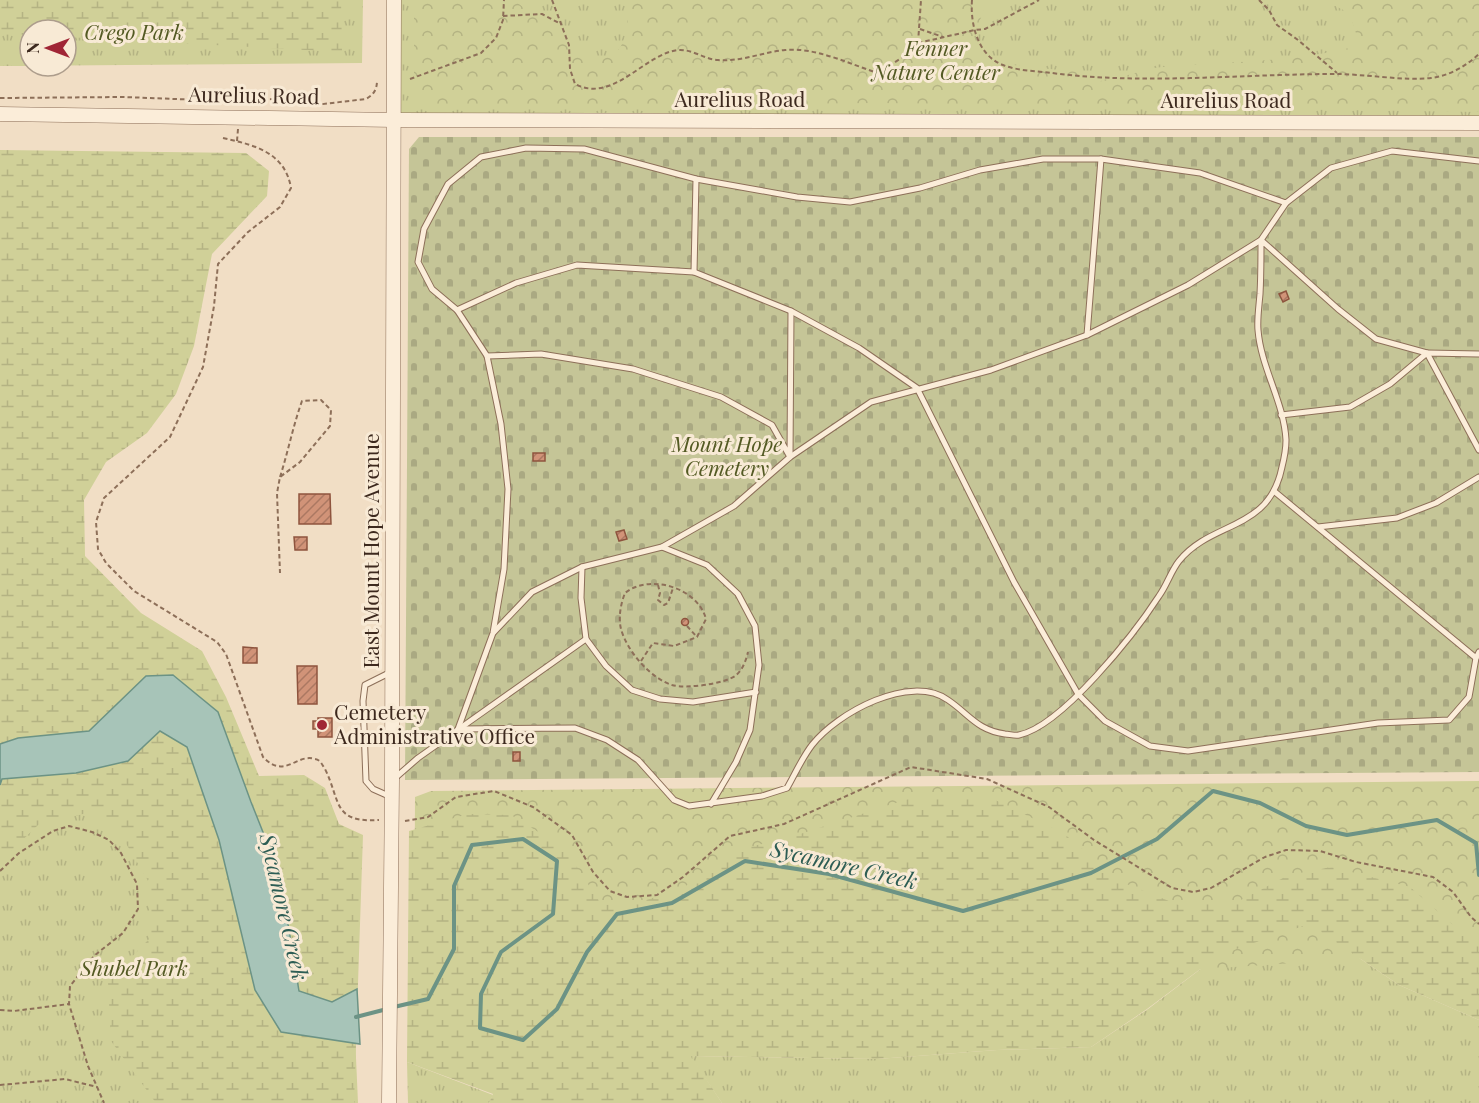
<svg xmlns="http://www.w3.org/2000/svg" width="1479" height="1103" font-family="'Playfair Display',serif">
	<style>
		.grass { fill: url(#grass-tufts); fill-rule: evenodd }
		.forest { fill: url(#forest-crowns) }
		.wetland { fill: url(#wetland-marsh) }
		.cemetery { fill: url(#cemetery-stones) }
		.water { fill: #a7c4b8; stroke: #6c9385; stroke-width: 1.5 }
		.lines { fill: none; stroke-linecap: round; stroke-linejoin: round }
		.stream { stroke: #6c9385; stroke-width: 4 }
		.building { fill: url(#building-hatch); stroke: #8e543e; stroke-width: 1.5 }
		.service-casing { stroke: #8d6f59; stroke-width: 7 }
		.tertiary-casing { stroke: #8d6f59; stroke-width: 15 }
		.path { stroke: #8d6f59; stroke-width: 2; stroke-dasharray: 4.5 3; stroke-linecap: butt }
		.service { stroke: #fbedd9; stroke-width: 5 }
		.tertiary { stroke: #fbedd9; stroke-width: 14 }
		.poi-dot { fill: #a02535; stroke: #f8ead5; stroke-width: 2 }
		.labels { text-anchor: middle; stroke-width: 6; stroke-linejoin: round; paint-order: stroke }
		.park-label { font-size: 21px; font-style: italic; fill: #535a23; stroke: #f8ead5 }
		.street-label { font-size: 21px; fill: #3d291e; stroke: #f8ead5 }
		.poi-label { font-size: 21px; fill: #3d291e; stroke: #f8ead5; text-anchor: start }
		.water-label { font-size: 22px; font-style: italic; fill: #2d5d54; stroke: #f8ead5 }
	</style>
	<defs>
		<pattern id="grass-tufts" width="24" height="20" patternUnits="userSpaceOnUse" patternTransform="scale(1.5)"><rect width="24" height="20" fill="#d0d098"/><path d="M3 7l-1-3M5 7V3M7 7l1-3M15 17l-1-3M17 17v-4M19 17l1-3" fill="none" stroke="#b4b383"/></pattern>
		<pattern id="forest-crowns" width="20" height="18" patternUnits="userSpaceOnUse" patternTransform="scale(1.5)"><rect width="20" height="18" fill="#d0d098"/><path d="M2 6a3 3 0 1 1 6 0M12 15a3 3 0 1 1 6 0" fill="none" stroke="#b4b383"/></pattern>
		<pattern id="wetland-marsh" width="20" height="14" patternUnits="userSpaceOnUse" patternTransform="scale(1.5)"><rect width="20" height="14" fill="#d0d098"/><path d="M1 5h8M5 5V1M11 12h8M15 12V8" fill="none" stroke="#b4b383"/></pattern>
		<pattern id="cemetery-stones" width="16" height="16" patternUnits="userSpaceOnUse" patternTransform="scale(1.5)"><rect width="16" height="16" fill="#c5c597"/><path d="M2 7V4a2 2 0 0 1 4 0v3zM10 15v-3a2 2 0 0 1 4 0v3z" fill="#aaa982"/></pattern>
		<pattern id="building-hatch" width="6" height="6" patternUnits="userSpaceOnUse" patternTransform="scale(1.5)"><rect width="6" height="6" fill="#d19378"/><path d="M-1 1l2-2M0 6l6-6M5 7l2-2" fill="none" stroke="#ab7862"/></pattern>
	</defs>
	<rect width="100%" height="100%" fill="#f1dec5"/>
	<g class="grass">
		<path d="M0,0H363L362,63L0,66ZM30,30H66V66H30Z"/>
		<polygon points="396,0 1479,0 1479,123 395,120"/>
		<polygon points="112,755 355,1035 358,1103 0,1103 0,779"/>
		<polygon points="1309,924 1399,985 1479,1020 1479,1103 722,1103 690,1056 877,1059 997,1050 1091,1047 1148,1009 1219,955"/>
		<polygon points="407,1062 493,1095 489,1103 408,1103"/>
	</g>
	<g class="forest">
		<path d="M414,0H514L566,41L580,57C587,57 598,60 605,58C630,51 627,21 628,0H988L968,50L974,61L1079,72C1086,78 1094,82 1104,81C1123,78 1142,69 1162,67C1226,61 1291,63 1353,47L1357,36L1349,13L1324,0H1479V112L875,103L430,110L414,90Z"/>
		<polygon points="1479,781 1479,951 451,1018 414,984 415,797 431,791"/>
	</g>
	<g class="wetland">
		<polygon points="0,0 341,0 342,52 66,37 66,30 30,30 30,35 0,34"/>
		<polygon points="0,150 246,153 269,171 267,196 212,254 194,346 176,394 147,433 106,462 84,500 85,556 141,613 202,651 226,697 259,776 304,775 325,788 339,824 363,835 354,1103 156,1103 111,1041 108,982 149,939 150,884 118,830 87,813 38,825 0,862"/>
		<polygon points="989,797 1063,833 1124,883 1179,905 1237,902 1289,875 1332,867 1410,887 1453,925 1479,941 1479,1020 1399,985 1309,924 1219,955 1147,1009 1091,1047 997,1050 877,1059 691,1056 722,1103 489,1103 493,1094 407,1062 409,831 468,814 511,815 564,848 602,905 634,904 683,888 732,851 791,837 911,798"/>
	</g>
	<polygon class="cemetery" points="419,137 1479,137 1479,772 405,780 409,149"/>
	<polygon class="water" points="173,675 218,712 251,802 280,875 299,991 332,1002 357,989 360,1044 281,1032 255,990 219,840 187,747 160,731 128,761 76,773 2,779 0,785 0,744 18,738 89,731 146,676"/>
	<g class="lines">
		<g class="stream">
			<polyline points="394,1007 428,999 454,949 454,886 472,845 523,839 557,861 553,914 501,952 481,994 480,1028 523,1040 557,1009 587,952 617,914 672,903 745,861 829,874 963,911 1091,873 1157,839 1213,791 1260,803 1306,826 1347,835 1437,820 1476,843 1479,875"/>
			<polyline points="356,1017 387,1009"/>
		</g>
	</g>
	<g class="building">
		<polygon points="1286,291 1289,299 1283,302 1279,294"/>
		<rect x="533" y="453" width="12" height="8"/>
		<polygon points="299,494 330,494 331,524 299,524"/>
		<polygon points="624,530 627,539 619,541 616,532"/>
		<polygon points="294,537 307,537 307,550 295,550"/>
		<circle cx="685" cy="622" r="3.5"/>
		<polygon points="243,647 257,648 257,663 243,663"/>
		<polygon points="297,666 317,666 317,704 298,704"/>
		<polygon points="318,718 332,718 332,737 318,737 318,729 313,729 313,721 318,721"/>
		<rect x="513" y="752" width="7" height="9"/>
	</g>
	<g class="lines">
		<g class="service-casing">
			<g id="service">
				<polyline points="694,272 696,179"/>
				<polyline points="457,310 516,283 577,265 694,272 791,311 859,348 917,388 1014,582 1078,694 1105,721 1150,746 1188,751 1378,723 1449,720 1469,697 1476,658 1479,652"/>
				<polyline points="1087,335 1101,159"/>
				<polyline points="487,356 541,354 633,369 721,397 772,425 790,457 791,311"/>
				<polyline points="1281,415 1350,407 1390,384 1427,353 1479,354"/>
				<polyline points="1275,492 1476,658"/>
				<polyline points="1318,527 1397,518 1436,503 1479,477"/>
				<polyline points="662,547 707,565 738,594 755,626 759,665 750,730 736,762 711,804"/>
				<polyline points="582,567 581,598 586,639 606,666 632,690 660,699 693,702 756,692"/>
				<polyline points="494,632 532,592 582,567 662,547 734,506 790,457 871,402 991,370 1087,335 1188,285 1261,240 1286,203"/>
				<polyline points="458,729 493,633 504,569 508,489 501,424 487,356 457,310 432,289 418,262 424,229 448,184 481,157 526,148 584,149 696,179 797,197 850,202 920,188 980,170 1043,159 1101,159 1200,173 1286,203 1331,168 1392,151 1479,161"/>
				<path d="M458,729L575,728L607,740L638,760L674,800L689,806L762,796L787,788C795,774 802,758 812,745C837,713 910,673 948,700C970,715 977,730 1005,734C1009,734 1015,736 1019,735C1062,726 1135,633 1159,596C1167,585 1171,571 1179,561C1212,520 1269,532 1282,467C1284,459 1286,449 1286,440C1284,402 1261,368 1258,330C1257,319 1259,306 1260,294C1261,276 1261,258 1261,240L1338,309L1376,339L1427,353L1479,450"/>
				<polyline points="395,778 418,758 586,639"/>
				<polyline points="391,797 373,789 366,781 363,701 365,685 391,672"/>
			</g>
		</g>
		<g class="tertiary-casing">
			<g id="tertiary">
				<polyline points="0,114 395,120 1479,123"/>
				<polyline points="389,1103 392,780 394,0"/>
			</g>
		</g>
		<g class="path">
			<path d="M552,0L569,45L570,69L575,84C613,104 644,54 678,50C693,49 703,59 718,60C741,62 763,52 785,50C816,47 849,64 878,73L906,55L918,43L921,0"/>
			<path d="M972,0C970,24 978,56 1003,65C1018,71 1037,71 1052,73C1146,85 1241,74 1335,74C1365,74 1403,81 1431,78C1449,76 1466,66 1479,54"/>
			<polyline points="1259,0 1269,10 1277,25 1298,40 1337,73"/>
			<polyline points="503,16 542,14 561,24"/>
			<polyline points="920,29 943,37"/>
			<polyline points="918,43 975,30 985,29 1039,0"/>
			<polyline points="410,79 481,53 496,38 503,20 504,0"/>
			<polyline points="0,98 124,97 201,100 280,99 301,102 306,105"/>
			<path d="M315,105L366,99C374,94 377,90 377,80"/>
			<path d="M223,138C254,145 285,152 291,188L280,207L248,232L218,264L214,306L203,367L170,437L104,498L96,522L98,549L106,563L134,591L217,642L226,654L263,757C285,780 296,753 315,759C321,760 322,765 325,769C341,801 332,823 379,820"/>
			<polyline points="237,141 238,129"/>
			<path d="M280,477C288,452 293,426 302,401L321,400L331,410L330,426L300,462L280,477L277,493L280,573"/>
			<polyline points="658,585 660,593 658,600 664,605 668,603 673,588"/>
			<polyline points="687,626 697,637"/>
			<path d="M641,661L653,643L674,646L697,637L706,619C698,588 650,573 625,593C621,603 618,617 621,629C627,651 650,678 672,685C686,689 723,684 735,676C743,670 746,660 748,652"/>
			<polyline points="405,821 428,817 456,797 494,791 533,807 572,835 593,872 610,891 627,897 657,895 683,877 730,836 784,824 911,767 987,779 1049,807 1094,840 1172,888 1193,892 1211,888 1265,857 1286,850 1320,851 1356,862 1433,877 1453,892 1471,917 1479,924"/>
			<polyline points="0,871 19,853 53,831 69,826 92,832 109,840 121,853 137,884 138,909 123,933 95,955 70,986 69,1004 88,1066 104,1103"/>
			<polyline points="0,1010 14,1011 69,1004"/>
			<polyline points="0,1085 65,1079 97,1087"/>
		</g>
		<use href="#service" class="service"/>
		<use href="#tertiary" class="tertiary"/>
	</g>
	<circle class="poi-dot" cx="322" cy="725" r="6"/>
	<g class="labels">
		<g class="park-label">
			<text x="134" y="40">Crego Park</text>
			<text x="936" y="56">Fenner<tspan x="936" dy="24">Nature Center</tspan></text>
			<text x="727" y="452">Mount Hope<tspan x="727" dy="24">Cemetery</tspan></text>
			<text x="134" y="976">Shubel Park</text>
		</g>
		<g class="street-label">
			<text transform="translate(254 96) rotate(1)" y="7">Aurelius Road</text>
			<text x="740" y="107">Aurelius Road</text>
			<text x="1226" y="108">Aurelius Road</text>
			<text transform="translate(372 551) rotate(-90)" y="7">East Mount Hope Avenue</text>
		</g>
		<g class="poi-label">
			<text x="334" y="720">Cemetery<tspan x="334" dy="24">Administrative Office</tspan></text>
		</g>
		<g class="water-label">
			<text transform="translate(844 865) rotate(13)" y="8">Sycamore Creek</text>
			<text transform="translate(284 907) rotate(77)" y="8">Sycamore Creek</text>
		</g>
	</g>
	<g transform="translate(48 48) rotate(270)"><circle r="28" fill="#f8ead5" stroke="#ad9d8c" stroke-width="1.5"/>
	<path d="M0-4.5L10 22L0 15L-10 22Z" fill="#a02535"/>
	<text y="-9" font-size="16" font-weight="bold" text-anchor="middle" fill="#3d291e">N</text>
	</g>
</svg>
